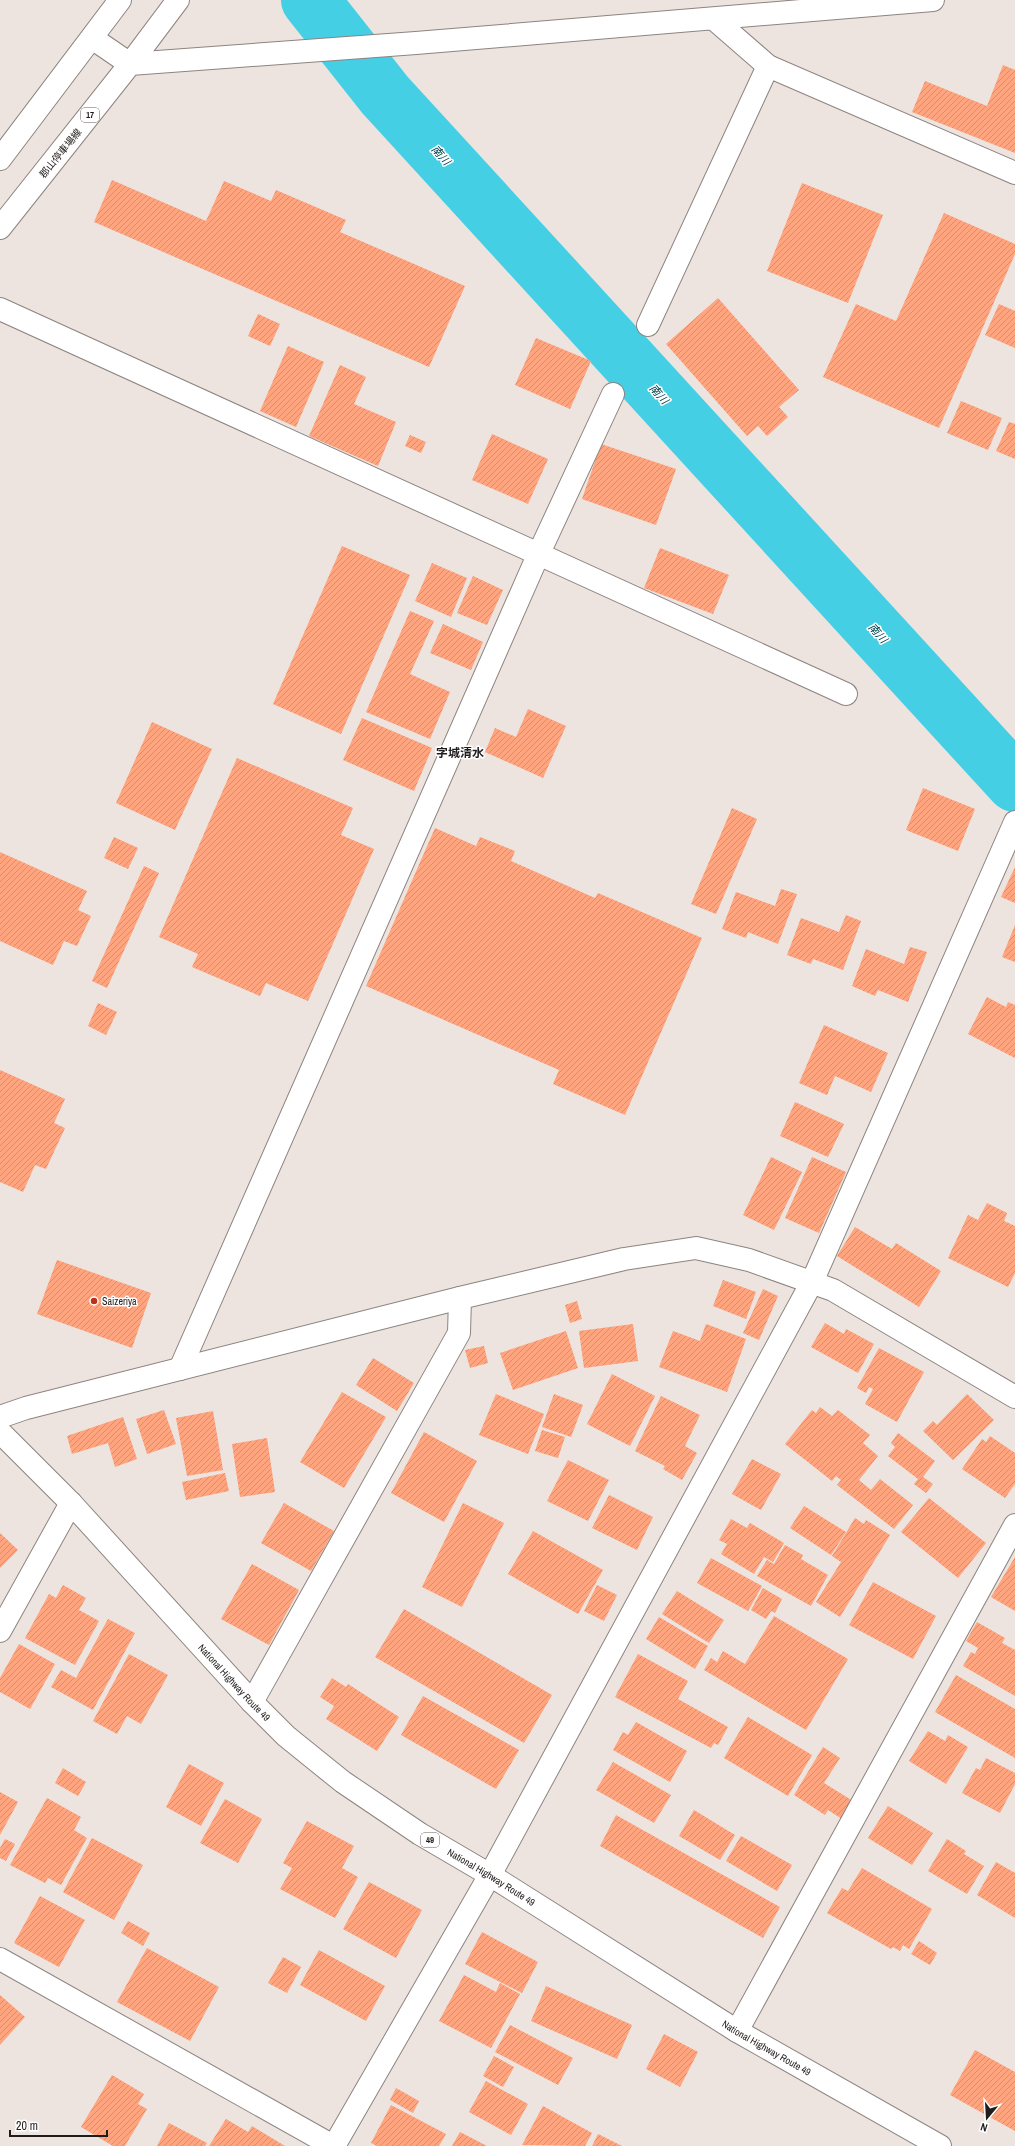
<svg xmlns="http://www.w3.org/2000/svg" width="1015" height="2146" font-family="'Archivo Narrow','Noto Sans JP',sans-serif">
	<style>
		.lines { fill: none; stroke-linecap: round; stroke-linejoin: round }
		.river { stroke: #45cfe5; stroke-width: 58 }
		.building { fill: url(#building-hatch) }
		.minor-casing { stroke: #8d8480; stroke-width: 24 }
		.tertiary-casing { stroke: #8d8480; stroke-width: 24 }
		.primary-casing { stroke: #8d8480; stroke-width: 24 }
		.trunk-casing { stroke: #8d8480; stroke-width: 24 }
		.minor { stroke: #fff; stroke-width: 22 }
		.tertiary { stroke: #fff; stroke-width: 22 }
		.primary { stroke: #fff; stroke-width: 22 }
		.trunk { stroke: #fff; stroke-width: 22 }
		.poi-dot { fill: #bc3118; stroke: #fff; stroke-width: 1.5 }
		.labels { text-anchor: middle; stroke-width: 3; stroke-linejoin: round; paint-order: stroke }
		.shield { fill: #fff; stroke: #63605f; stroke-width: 1 }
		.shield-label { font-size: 9px; font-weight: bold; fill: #201c1b }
		.street-label { font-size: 10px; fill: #201c1b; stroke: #fff }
		.poi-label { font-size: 10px; fill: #201c1b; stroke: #fff; text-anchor: start }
		.water-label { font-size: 11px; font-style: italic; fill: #02424c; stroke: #fff }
		.quarter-label { font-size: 12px; font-weight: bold; fill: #201c1b; stroke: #fff }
	</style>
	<defs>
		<pattern id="building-hatch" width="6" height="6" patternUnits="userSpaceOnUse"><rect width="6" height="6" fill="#fea47e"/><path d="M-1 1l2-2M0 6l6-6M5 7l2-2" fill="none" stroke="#d98d6c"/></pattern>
	</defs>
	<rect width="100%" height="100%" fill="#ede3df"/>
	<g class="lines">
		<polyline class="river" points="310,0 385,95 1015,783"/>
	</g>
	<g class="building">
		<polygon points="1003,65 1015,70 1015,153 912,112 925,81 987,106"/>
		<polygon points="112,180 206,221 224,181 271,201 276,190 346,220 340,232 465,286 429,367 94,222"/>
		<polygon points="802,183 883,215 848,303 767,271"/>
		<polygon points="944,213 1015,244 1015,254 939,428 823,377 856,304 896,321"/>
		<polygon points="718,298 799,390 779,407 788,417 767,436 758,426 747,436 666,344"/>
		<polygon points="999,304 1015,311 1015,348 985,335"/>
		<polygon points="258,314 280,324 270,346 248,336"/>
		<polygon points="536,338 591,361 570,409 515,385"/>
		<polygon points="288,346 324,362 296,427 260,411"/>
		<polygon points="340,365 366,377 354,404 396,422 378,466 309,436"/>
		<polygon points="961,401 1002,418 988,450 947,433"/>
		<polygon points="1009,422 1015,424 1015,459 996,451"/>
		<polygon points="492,434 548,459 528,504 472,480"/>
		<polygon points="410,435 426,442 421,453 405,446"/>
		<polygon points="601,444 676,469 656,525 582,499"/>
		<polygon points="342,546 410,575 341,734 273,704"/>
		<polygon points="660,548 729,575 713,614 644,588"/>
		<polygon points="432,563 467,578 451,617 415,601"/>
		<polygon points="473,576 503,590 487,625 457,613"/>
		<polygon points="410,611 434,621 410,674 450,692 430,739 366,712"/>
		<polygon points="443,624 483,642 471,670 430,653"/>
		<polygon points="528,709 566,726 543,778 485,752 495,728 516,737"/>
		<polygon points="362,718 432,748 414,791 343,760"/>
		<polygon points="152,722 212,749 175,830 116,803"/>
		<polygon points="237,758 353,808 341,835 374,849 308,1001 266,983 260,996 192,967 198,954 159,937"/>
		<polygon points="923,788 975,809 958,851 906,830"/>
		<polygon points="732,808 757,819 716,914 691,904"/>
		<polygon points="435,828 476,846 480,837 515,851 511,861 595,898 598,893 702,938 625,1115 553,1084 559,1070 366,986"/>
		<polygon points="114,837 138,848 128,869 104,858"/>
		<polygon points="0,852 87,891 78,910 91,916 77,946 64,941 53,965 0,941"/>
		<polygon points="144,866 159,873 107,988 92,981"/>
		<polygon points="1015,867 1015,903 1001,897"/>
		<polygon points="781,889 797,894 778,944 748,932 746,938 722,929 736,892 775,906"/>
		<polygon points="846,915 861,921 843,970 813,959 811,964 787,955 801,918 839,932"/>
		<polygon points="1015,925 1015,962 1002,957"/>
		<polygon points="910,947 927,952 908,1002 878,990 875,996 852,986 866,949 904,964"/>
		<polygon points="987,997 1006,1007 1008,1002 1015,1005 1015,1058 968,1034"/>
		<polygon points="98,1003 117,1012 106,1035 88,1026"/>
		<polygon points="824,1025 888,1053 871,1092 835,1076 827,1095 799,1083"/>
		<polygon points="0,1070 65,1099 54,1123 65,1128 46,1169 35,1165 23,1192 0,1182"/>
		<polygon points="795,1102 844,1124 828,1157 780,1136"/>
		<polygon points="771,1157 802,1172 774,1230 743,1215"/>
		<polygon points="812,1157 846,1172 819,1233 785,1218"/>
		<polygon points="987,1203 1007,1213 1004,1221 1015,1226 1015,1273 1008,1287 948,1258 968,1215 978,1220"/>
		<polygon points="855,1227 892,1249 896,1243 941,1271 919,1307 837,1256"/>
		<polygon points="57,1260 151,1293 132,1348 37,1314"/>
		<polygon points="723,1280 756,1292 746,1319 713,1306"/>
		<polygon points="763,1289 778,1296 759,1340 743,1333"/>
		<polygon points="577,1301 582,1319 570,1323 565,1305"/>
		<polygon points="825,1323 844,1334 846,1329 874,1344 858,1373 811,1347"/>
		<polygon points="633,1324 638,1361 584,1368 579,1331"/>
		<polygon points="706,1324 746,1339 727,1392 659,1367 673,1331 700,1341"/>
		<polygon points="566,1331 578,1368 513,1390 500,1353"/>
		<polygon points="484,1346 488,1363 470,1368 465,1350"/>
		<polygon points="879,1348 924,1372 897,1422 865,1404 873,1389 869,1387 866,1393 857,1388"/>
		<polygon points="373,1358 414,1383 397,1411 356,1385"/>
		<polygon points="612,1374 655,1396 630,1446 587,1424"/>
		<polygon points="342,1392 386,1417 344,1488 300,1462"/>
		<polygon points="496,1394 544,1414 528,1454 479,1435"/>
		<polygon points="554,1394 583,1405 571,1437 542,1427"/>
		<polygon points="967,1394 994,1420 953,1460 923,1431 933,1421 937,1425"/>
		<polygon points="661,1396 700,1415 685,1446 697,1453 682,1480 663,1469 665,1466 635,1451"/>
		<polygon points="820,1407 832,1416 838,1410 870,1435 863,1443 878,1456 859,1480 871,1490 880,1479 913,1505 894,1529 837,1485 841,1480 836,1476 832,1481 785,1444 812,1410 816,1413"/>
		<polygon points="164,1410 176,1444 147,1454 136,1419"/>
		<polygon points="213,1411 223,1470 187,1476 176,1418"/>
		<polygon points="123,1417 137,1459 115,1467 108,1443 72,1454 67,1436"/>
		<polygon points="542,1430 565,1437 558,1458 535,1451"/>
		<polygon points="424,1432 477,1461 444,1522 391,1493"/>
		<polygon points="898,1433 935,1461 923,1477 933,1484 926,1493 914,1484 918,1479 888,1456 895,1447 891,1443"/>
		<polygon points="990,1436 1015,1453 1015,1484 1005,1498 962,1469 982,1439 986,1442"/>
		<polygon points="267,1438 275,1492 240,1497 232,1444"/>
		<polygon points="752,1459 781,1474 761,1510 732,1494"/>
		<polygon points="568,1460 609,1480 588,1521 547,1501"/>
		<polygon points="225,1473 229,1491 186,1500 182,1482"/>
		<polygon points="609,1495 653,1517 637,1550 592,1528"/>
		<polygon points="929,1498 986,1543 958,1578 901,1532"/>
		<polygon points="284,1503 334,1531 311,1571 261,1543"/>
		<polygon points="463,1503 504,1523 462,1607 422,1587"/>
		<polygon points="804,1506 846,1532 831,1555 790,1528"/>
		<polygon points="855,1518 864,1524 866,1520 890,1535 840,1617 816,1602 841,1562 832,1556"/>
		<polygon points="731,1519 747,1528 750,1523 784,1543 773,1562 764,1557 754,1574 721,1554 727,1544 719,1540"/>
		<polygon points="533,1531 603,1570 578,1614 508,1574"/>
		<polygon points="0,1533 18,1550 0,1568"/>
		<polygon points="785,1545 803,1555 801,1559 828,1575 811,1606 757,1576 767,1560 774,1564"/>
		<polygon points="1015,1557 1015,1611 991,1597"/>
		<polygon points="711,1558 762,1586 748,1611 697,1583"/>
		<polygon points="252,1564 299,1590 269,1645 221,1619"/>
		<polygon points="873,1582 936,1616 913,1659 849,1625"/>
		<polygon points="63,1585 86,1598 79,1610 99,1621 75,1665 25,1638 49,1594 56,1598"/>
		<polygon points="597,1585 617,1595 604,1621 584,1611"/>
		<polygon points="763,1588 782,1599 775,1613 771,1611 766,1619 751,1610"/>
		<polygon points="677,1591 724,1620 709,1643 662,1614"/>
		<polygon points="404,1609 552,1695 524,1743 375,1657"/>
		<polygon points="774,1616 848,1659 806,1730 704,1670 711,1658 717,1662 723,1651 745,1664"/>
		<polygon points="659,1617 708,1646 695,1669 646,1639"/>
		<polygon points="108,1619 135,1633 93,1710 51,1687 61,1670 76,1678"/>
		<polygon points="977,1622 1005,1638 1002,1643 1015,1650 1015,1696 963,1666 971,1652 975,1654 978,1648 966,1641"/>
		<polygon points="19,1644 55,1664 30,1709 0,1692 0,1678"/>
		<polygon points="129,1654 168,1675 141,1724 127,1716 117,1734 93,1721"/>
		<polygon points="638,1654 688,1681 678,1699 728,1727 718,1745 714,1743 711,1748 615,1697"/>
		<polygon points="956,1675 1015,1709 1015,1758 935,1712"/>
		<polygon points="332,1678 346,1687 348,1684 399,1717 377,1751 326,1719 334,1706 320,1697"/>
		<polygon points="423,1696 519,1750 496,1789 401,1735"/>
		<polygon points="748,1717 812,1755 788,1796 724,1758"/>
		<polygon points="636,1722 687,1751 670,1782 613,1750 623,1732 628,1735"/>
		<polygon points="928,1731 945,1741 948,1735 968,1747 946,1784 909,1761"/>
		<polygon points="823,1747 840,1758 824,1783 853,1801 842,1819 828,1810 825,1815 794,1795"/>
		<polygon points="986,1758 1015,1773 1015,1784 1000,1813 962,1793 976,1768 980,1770"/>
		<polygon points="613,1762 671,1795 654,1823 596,1790"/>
		<polygon points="189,1764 224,1783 201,1826 166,1807"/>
		<polygon points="63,1768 86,1782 78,1796 55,1783"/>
		<polygon points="0,1792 18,1802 0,1835"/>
		<polygon points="47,1798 81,1817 74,1830 87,1838 61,1885 48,1878 45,1883 10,1865"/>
		<polygon points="225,1799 262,1819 238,1863 200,1843"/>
		<polygon points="888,1806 933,1833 912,1865 868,1838"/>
		<polygon points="694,1810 735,1835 720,1860 679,1836"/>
		<polygon points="616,1815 780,1907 763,1938 600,1846"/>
		<polygon points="307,1821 354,1846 342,1868 358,1877 335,1918 280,1889 292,1868 283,1863"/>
		<polygon points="741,1836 792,1865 777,1891 726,1861"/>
		<polygon points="92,1838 143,1865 114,1920 63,1892"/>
		<polygon points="5,1839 15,1844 6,1861 0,1858 0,1848"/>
		<polygon points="947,1839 966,1851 964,1854 984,1866 967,1894 928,1871"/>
		<polygon points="996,1862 1015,1873 1015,1918 977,1895"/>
		<polygon points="862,1868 932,1909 909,1949 903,1945 900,1951 893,1947 891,1949 827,1913 842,1888 848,1891"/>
		<polygon points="369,1882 422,1910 396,1958 343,1929"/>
		<polygon points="40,1896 85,1920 59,1967 14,1943"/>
		<polygon points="128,1921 150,1933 143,1946 121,1933"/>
		<polygon points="482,1932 538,1962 522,1993 465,1964"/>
		<polygon points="919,1941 937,1953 930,1965 911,1954"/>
		<polygon points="147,1948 219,1987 190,2041 117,2002"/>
		<polygon points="319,1950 385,1986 366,2021 300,1985"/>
		<polygon points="283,1957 301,1967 287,1993 268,1983"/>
		<polygon points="464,1975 496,1992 500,1983 520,1994 491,2048 439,2021"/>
		<polygon points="546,1986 632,2025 617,2059 531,2021"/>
		<polygon points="0,1995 25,2017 0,2045"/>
		<polygon points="510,2025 573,2058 558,2085 495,2052"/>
		<polygon points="664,2034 698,2052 680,2087 646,2069"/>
		<polygon points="975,2050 1015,2072 1015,2131 950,2095"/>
		<polygon points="494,2056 514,2067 503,2087 483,2076"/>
		<polygon points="112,2075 144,2094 138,2104 147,2109 125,2146 113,2146 81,2127"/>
		<polygon points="486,2081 528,2104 511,2135 469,2112"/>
		<polygon points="396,2088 419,2101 413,2113 390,2100"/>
		<polygon points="391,2105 446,2134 439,2146 377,2146 371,2143"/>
		<polygon points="543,2106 592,2133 585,2146 522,2145"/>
		<polygon points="226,2119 248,2132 252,2126 285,2146 209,2146"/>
		<polygon points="169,2123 207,2143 205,2146 157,2146"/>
		<polygon points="460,2132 487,2146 452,2146"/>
		<polygon points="598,2134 622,2146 592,2146"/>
	</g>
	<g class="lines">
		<g class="minor-casing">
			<g id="minor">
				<polyline points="714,19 768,66 1015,173"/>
				<polyline points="0,309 846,694"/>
				<polyline points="648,325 768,66"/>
				<polyline points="180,1369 539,553 613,394"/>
				<polyline points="0,1631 71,1503"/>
				<polyline points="252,1702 459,1333 460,1298"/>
				<polyline points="0,1959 333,2146"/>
				<polyline points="737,2031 1015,1525"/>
				<polyline points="334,2146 490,1875 812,1282 1015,822"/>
			</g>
		</g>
		<g class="tertiary-casing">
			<g id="tertiary">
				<polyline points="92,38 130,64 416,43 933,0"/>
				<polyline points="0,1417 26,1408 460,1298 624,1259 696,1248 749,1260 833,1290 1015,1397"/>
			</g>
		</g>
		<g class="primary-casing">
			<g id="primary">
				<polyline points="0,159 120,0"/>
				<polyline points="0,228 130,64 178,0"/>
			</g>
		</g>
		<g class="trunk-casing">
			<g id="trunk">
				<path id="s1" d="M0,1432L71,1503L252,1702L286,1736L343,1782L420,1834L490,1875L737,2031L940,2146"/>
			</g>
		</g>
		<use href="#minor" class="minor"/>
		<use href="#tertiary" class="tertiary"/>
		<use href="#primary" class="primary"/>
		<use href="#trunk" class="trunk"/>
	</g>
	<circle class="poi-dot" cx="94" cy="1301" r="4"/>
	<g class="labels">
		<g class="shield">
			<rect x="81" y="108" width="18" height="14" rx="3"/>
			<rect x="421" y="1833" width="18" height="14" rx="3"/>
		</g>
		<g class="shield-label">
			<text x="90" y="118">17</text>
			<text x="430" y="1843">49</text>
		</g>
		<g class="street-label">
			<text transform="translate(60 153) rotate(-51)" y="4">郡山停車場線</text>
			<text dy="4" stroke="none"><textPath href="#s1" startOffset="343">National Highway Route 49</textPath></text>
			<text dy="4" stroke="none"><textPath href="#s1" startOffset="667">National Highway Route 49</textPath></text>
			<text dy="4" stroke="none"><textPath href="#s1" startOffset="991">National Highway Route 49</textPath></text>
		</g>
		<g class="poi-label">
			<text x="102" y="1305">Saizeriya</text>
		</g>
		<g class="water-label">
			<text transform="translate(441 155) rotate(48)" y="4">南川</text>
			<text transform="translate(659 394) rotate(48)" y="4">南川</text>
			<text transform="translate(878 633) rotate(48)" y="4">南川</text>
		</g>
		<g class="quarter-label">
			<text x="460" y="757">字城清水</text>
		</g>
	</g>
	<g transform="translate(987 2118) rotate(198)" stroke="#ffffff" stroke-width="3" paint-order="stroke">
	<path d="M0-3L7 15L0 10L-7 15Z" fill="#201c1b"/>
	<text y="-6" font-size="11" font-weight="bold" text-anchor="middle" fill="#201c1b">N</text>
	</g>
	<path d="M10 2130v6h97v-6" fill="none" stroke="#201c1b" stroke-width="2"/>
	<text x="16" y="2130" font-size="12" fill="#201c1b" stroke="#ffffff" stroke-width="3" paint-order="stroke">20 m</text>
</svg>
